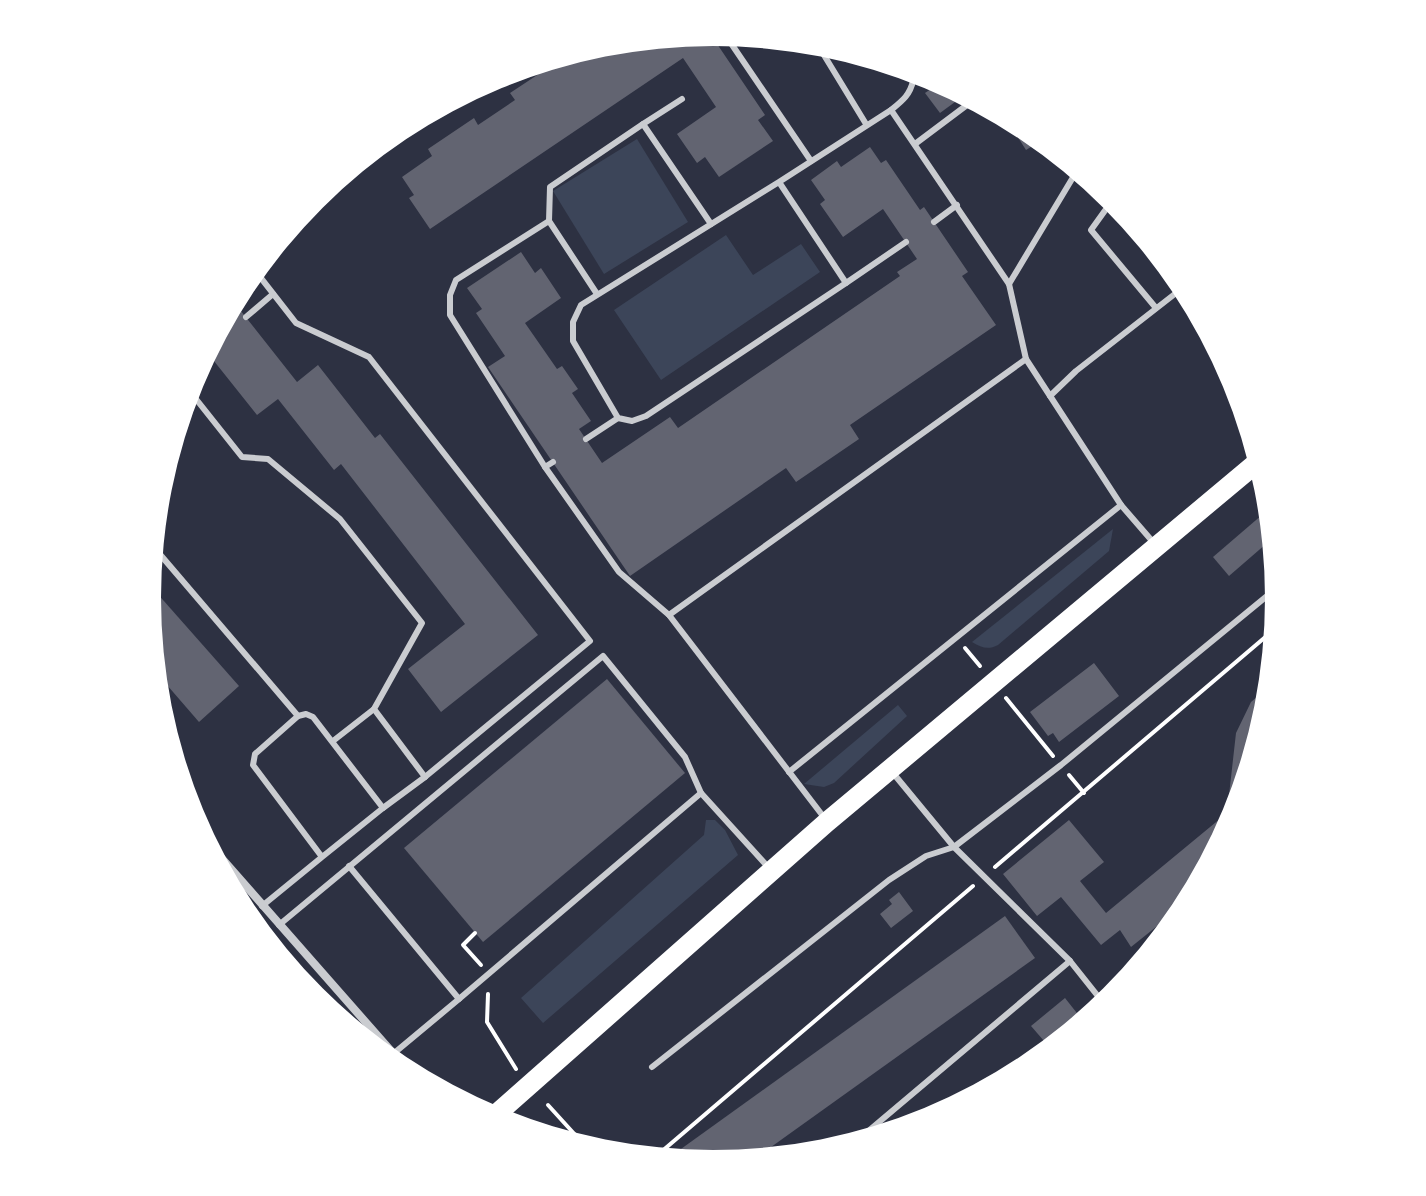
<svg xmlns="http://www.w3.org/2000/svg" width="1426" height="1196" font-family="Roboto,sans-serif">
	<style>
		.green { fill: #3c4559 }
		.building { fill: #626471 }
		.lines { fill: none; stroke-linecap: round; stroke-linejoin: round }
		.path { stroke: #fff; stroke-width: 4 }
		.service { stroke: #caccd0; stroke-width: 6 }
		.minor { stroke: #caccd0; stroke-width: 8 }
		.primary { stroke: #fff; stroke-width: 20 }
	</style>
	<rect width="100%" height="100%" fill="#2d3142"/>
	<g class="green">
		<polygon points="637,139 688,222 604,274 553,191"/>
		<polygon points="726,235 753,275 801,244 820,272 661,380 614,310"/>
		<path d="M1113,529L1109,551L998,645C988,650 982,648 972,642Z"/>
		<polygon points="898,705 907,716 834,783 824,787 804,784"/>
		<polygon points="706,820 715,820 725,830 738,855 543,1023 521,998 704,835"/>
	</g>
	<g class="building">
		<polygon points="709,32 765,115 758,120 773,141 719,177 705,157 697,163 677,134 716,107 683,58 430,229 409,198 414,195 402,177 432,156 428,149 474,118 478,125 515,100 510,93 566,56 570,62 594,46 603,43"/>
		<polygon points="941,82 955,102 940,113 925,93"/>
		<polygon points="1003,114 1028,128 1042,140 1026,150"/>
		<polygon points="870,147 881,163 886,160 920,210 924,207 968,272 962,276 996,325 850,425 859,439 796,482 786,468 630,576 488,367 505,356 476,313 482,309 467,288 521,252 535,273 541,268 561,298 525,323 557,369 562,366 578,389 572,393 591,421 579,429 602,463 670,417 678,428 900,276 897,272 917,259 883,209 843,237 820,204 825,200 811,180 837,161 841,167"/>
		<polygon points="233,301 297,382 318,365 375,438 380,434 538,635 441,712 408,669 465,624 341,464 334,470 278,399 257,415 206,351"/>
		<polygon points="1270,508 1273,538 1229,576 1213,557"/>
		<polygon points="148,583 239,686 199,722 154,670 147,598"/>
		<polygon points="1094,663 1119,696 1059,742 1053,733 1048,736 1030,712"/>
		<polygon points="607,679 685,773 483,942 404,848"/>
		<polygon points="1270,686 1268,709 1236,815 1191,899 1131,947 1120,930 1101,945 1061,897 1037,916 1003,874 1069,820 1104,862 1080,881 1106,913 1227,813 1236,733 1251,702"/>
		<polygon points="899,892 913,911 891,928 880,914 892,904 889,900"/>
		<polygon points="1005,916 1035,958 753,1160 713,1164 667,1159"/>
		<polygon points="1065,998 1084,1022 1051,1049 1031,1026"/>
	</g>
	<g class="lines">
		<g class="path">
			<polyline points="965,648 980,666"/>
			<polyline points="1006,698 1053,756"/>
			<polyline points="1069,775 1084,793"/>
			<polyline points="995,867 1276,628"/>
			<polyline points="475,933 463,945 481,965"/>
			<polyline points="488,994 487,1022 516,1069"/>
			<polyline points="548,1105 588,1149"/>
			<polyline points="654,1158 973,886"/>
		</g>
		<g class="service">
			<polyline points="724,33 811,161"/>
			<polyline points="816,42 866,124"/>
			<path d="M891,110C902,101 910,95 913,81L905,68"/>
			<polyline points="643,124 682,99"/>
			<polyline points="915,144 975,99"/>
			<polyline points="779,182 581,305 573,322 573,341 618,418 632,421 646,416 846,283 779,182 891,110 1009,284 1026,359"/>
			<polyline points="1114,198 1091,230 1156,308"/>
			<polyline points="934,222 957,205"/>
			<polyline points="289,227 323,200 318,193"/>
			<polyline points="254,269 296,323 369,357 590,641 425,777 383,808"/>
			<polyline points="846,283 906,242"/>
			<polyline points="1009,284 1078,169"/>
			<polyline points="597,294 549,221 550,187 643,124 711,224"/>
			<polyline points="246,317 273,294"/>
			<polyline points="188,389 242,457 268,459 340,519 422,623 374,709 425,777"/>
			<polyline points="1050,396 1076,371 1185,286"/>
			<polyline points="586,439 618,418"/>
			<polyline points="553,462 545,467 619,572 669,615"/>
			<polyline points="545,467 450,315 450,295 456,280 549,221"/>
			<polyline points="152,545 298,716"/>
			<polyline points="333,741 374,709"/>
			<polyline points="789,772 1121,505"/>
			<polyline points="893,773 954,847 1070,961 1105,1005"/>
			<polyline points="826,820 669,615 1026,359 1121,505 1153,542"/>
			<polyline points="349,866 459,999 701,793 769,868"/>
			<polyline points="262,906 322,857 253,765 255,754 298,716 306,714 313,717 383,808 322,857"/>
			<polyline points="279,925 603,656 685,757 701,793"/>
			<polyline points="393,1054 459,999"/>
			<polyline points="652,1067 889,880 926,856 954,847 1061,765 1278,587"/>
			<polyline points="853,1144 1070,961"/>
		</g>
		<polyline class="minor" points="202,836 413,1076"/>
		<polyline class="primary" points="492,1118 827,822 1260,460"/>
	</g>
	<path d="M0 0H1426V1196H0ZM161 598a552 552 0 1 1 1104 0a552 552 0 1 1-1104 0Z" fill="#fff" fill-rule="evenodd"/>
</svg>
